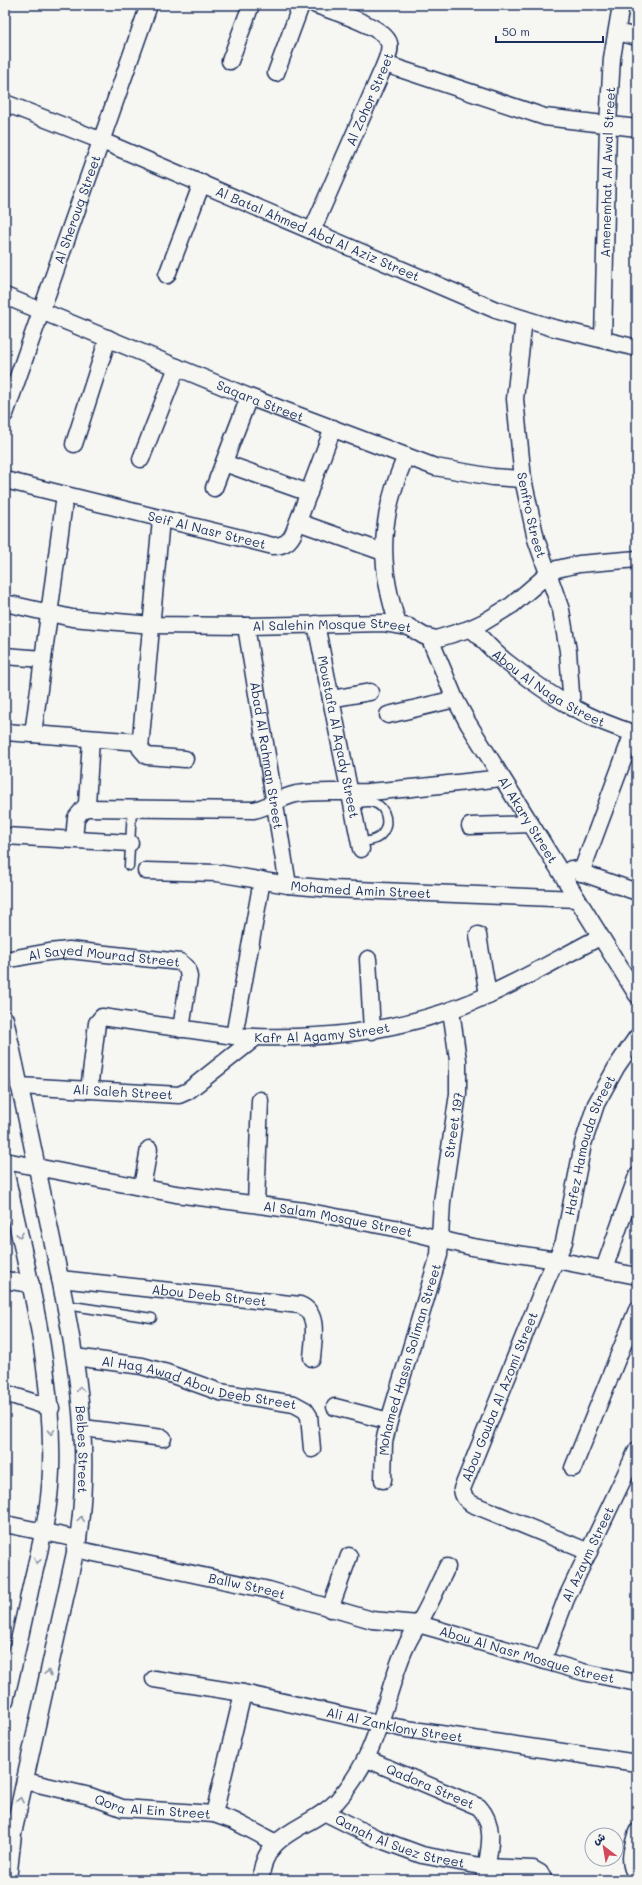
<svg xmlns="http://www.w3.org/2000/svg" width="642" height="1885" font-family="Mali,'Playpen Sans Arabic',sans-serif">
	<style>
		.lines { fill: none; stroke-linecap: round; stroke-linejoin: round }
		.service-casing { stroke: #1b2f5e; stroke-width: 11 }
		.minor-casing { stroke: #1b2f5e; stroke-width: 19 }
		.service { stroke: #f6f6f2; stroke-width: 8 }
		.minor { stroke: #f6f6f2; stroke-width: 16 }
		.oneway { stroke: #8892a8 }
		.labels { text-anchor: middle; stroke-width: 3; stroke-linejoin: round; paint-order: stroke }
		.street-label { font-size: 13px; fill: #1b2f5e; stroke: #f6f6f2 }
	</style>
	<rect width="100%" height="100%" fill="#f6f6f2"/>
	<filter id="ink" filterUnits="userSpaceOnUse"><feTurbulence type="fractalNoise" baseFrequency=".025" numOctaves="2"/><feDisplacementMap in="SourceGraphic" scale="8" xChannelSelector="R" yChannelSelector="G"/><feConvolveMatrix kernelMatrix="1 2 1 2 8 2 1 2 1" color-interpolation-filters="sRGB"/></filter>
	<g filter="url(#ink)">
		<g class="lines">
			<g class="service-casing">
				<g id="service">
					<path d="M352,805C359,803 367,800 374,803C387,807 391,826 380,836C375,841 367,841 360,843"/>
					<polyline points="129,866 132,808"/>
					<polyline points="66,1305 152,1318"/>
				</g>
			</g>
			<g class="minor-casing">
				<g id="minor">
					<polyline points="617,32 637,37"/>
					<polyline points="230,61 251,5"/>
					<polyline points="385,64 545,117 637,128"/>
					<polyline points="276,73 301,5"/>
					<path id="s1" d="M5,103L102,141L496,310L550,327L637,348"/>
					<path id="s2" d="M312,231L385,64C387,58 391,50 389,43C384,26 332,11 316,5"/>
					<polyline points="167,275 202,183"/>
					<path id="s3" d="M5,296L249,397L435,467L493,477L523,479"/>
					<path id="s4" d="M524,319L515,399L523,479L536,539L561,610L568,651L572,708"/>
					<path id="s5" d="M603,340L608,124L612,58L621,5"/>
					<path id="s6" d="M5,414L149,5"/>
					<polyline points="74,444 108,338"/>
					<polyline points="141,459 177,367"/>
					<polyline points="224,463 309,493"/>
					<path id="s7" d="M5,480L273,546C284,546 290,542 294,532L333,428"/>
					<polyline points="214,488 249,397"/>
					<polyline points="161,519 140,748 147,756 185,759"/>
					<polyline points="298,522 383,552"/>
					<path id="s8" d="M5,603L72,618L152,625L246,626L384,623L409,627L424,636L436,639L469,629L484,622L512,605L548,574L557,569L579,564L637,559"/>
					<path id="s9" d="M316,624L361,849"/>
					<path d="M398,624C377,563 380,515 406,456"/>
					<path id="s10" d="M246,626L288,885"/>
					<path id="s11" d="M469,629C478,632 483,641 490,647C497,655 505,661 513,667C553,698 589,720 637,734"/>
					<path id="s12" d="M430,639L455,699L468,723L637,995"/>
					<polyline points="5,656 43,659"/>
					<polyline points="331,699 370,692"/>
					<polyline points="388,715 455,699"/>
					<polyline points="5,732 140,742"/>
					<polyline points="33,734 65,495"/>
					<path d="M86,808L254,810C269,807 281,797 296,794C320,790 343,793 367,792C411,789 456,783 501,778"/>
					<polyline points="470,826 530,824"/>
					<polyline points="5,836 130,843"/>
					<polyline points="74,839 76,818 87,804 91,739"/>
					<polyline points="571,869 637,892"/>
					<path id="s13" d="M146,871L217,873L288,885L332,889L577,899"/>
					<polyline points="581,873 633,733"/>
					<polyline points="478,935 488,995"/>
					<polyline points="368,959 372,1031"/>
					<path id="s14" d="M5,960L49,952L69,950L180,962L187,968L189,977L181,1029"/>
					<path id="s15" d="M5,1019C22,1095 38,1172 54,1249C74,1347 93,1438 78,1539L13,1834L8,1880"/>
					<polyline points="234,1036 262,880"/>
					<path id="s16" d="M19,1086L179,1095L188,1091L255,1038"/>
					<path id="s17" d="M89,1090L97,1023L102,1017L234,1036C320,1041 408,1032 488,995C526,978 563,956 600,937"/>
					<path id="s18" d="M5,1161L176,1194L304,1211L395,1228L472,1247L556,1260L637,1276"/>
					<path d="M5,1170C27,1269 54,1368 51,1470C50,1510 40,1548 31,1586C23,1624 14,1663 5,1701"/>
					<polyline points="142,1187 149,1149"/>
					<polyline points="256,1203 260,1100"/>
					<polyline points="604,1269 637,1176"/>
					<path id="s19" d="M60,1279L300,1305C320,1313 313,1341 312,1358"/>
					<polyline points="5,1280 31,1284"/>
					<path id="s20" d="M75,1357L142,1366L167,1373L220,1392L294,1404L305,1410L309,1416L312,1449"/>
					<polyline points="5,1393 51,1408"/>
					<polyline points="335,1407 389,1421"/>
					<polyline points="83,1428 163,1438"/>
					<polyline points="573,1468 637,1310"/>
					<path id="s21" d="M383,1480L384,1442L389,1421L439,1255L442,1202L458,1094V1060L451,1010"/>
					<polyline points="5,1524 78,1539"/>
					<path id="s22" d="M75,1549L269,1590L372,1620L418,1624L436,1629L583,1672L637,1683"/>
					<path id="s23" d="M589,1552L472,1504C466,1500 463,1497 462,1489L547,1279L564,1242L583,1144L596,1104L617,1066L637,1037"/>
					<polyline points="330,1609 349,1556"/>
					<path id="s24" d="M543,1660L566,1599L637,1450"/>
					<path id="s25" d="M154,1679L243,1693L400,1728L637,1763"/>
					<path id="s26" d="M367,1759L479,1807C498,1828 488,1854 484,1880"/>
					<path id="s27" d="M25,1781L90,1796L122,1808L214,1814L234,1821L276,1843"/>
					<path id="s28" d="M324,1812L376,1838L422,1855L486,1867L533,1869L540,1873L544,1880"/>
					<polyline points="214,1814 243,1693"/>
					<path d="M637,1832C633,1845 626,1864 637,1875"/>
					<path d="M261,1880C262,1831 310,1830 337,1801C379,1754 381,1708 403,1653C408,1640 416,1628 423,1616C432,1600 439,1583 447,1567"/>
				</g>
			</g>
			<use href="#service" class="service"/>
			<use href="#minor" class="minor"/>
		</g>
		<defs><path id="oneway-chevron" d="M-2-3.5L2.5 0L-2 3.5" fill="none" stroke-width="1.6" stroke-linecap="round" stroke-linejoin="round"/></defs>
		<g class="oneway">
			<use href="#oneway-chevron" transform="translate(20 1235) rotate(77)"/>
			<use href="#oneway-chevron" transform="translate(80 1389) rotate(-97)"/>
			<use href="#oneway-chevron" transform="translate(51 1432) rotate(88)"/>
			<use href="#oneway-chevron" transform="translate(81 1519) rotate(-82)"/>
			<use href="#oneway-chevron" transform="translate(37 1561) rotate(103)"/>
			<use href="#oneway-chevron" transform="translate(48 1673) rotate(-77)"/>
			<use href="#oneway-chevron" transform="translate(20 1800) rotate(-78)"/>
		</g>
	</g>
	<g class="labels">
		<g class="street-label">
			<text dy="5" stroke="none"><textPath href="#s2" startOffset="144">Al Zohor Street</textPath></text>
			<text dy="5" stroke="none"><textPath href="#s5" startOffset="168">Amenemhat Al Awal Street</textPath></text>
			<text dy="5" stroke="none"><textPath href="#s6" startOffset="217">Al Sherouq Street</textPath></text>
			<text dy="5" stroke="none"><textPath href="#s1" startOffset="339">Al Batal Ahmed Abd Al Aziz Street</textPath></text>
			<text dy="5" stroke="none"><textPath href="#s3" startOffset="276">Saqara Street</textPath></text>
			<text dy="5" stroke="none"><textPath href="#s4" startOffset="198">Senfro Street</textPath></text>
			<text dy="5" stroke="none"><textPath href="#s7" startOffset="208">Seif Al Nasr Street</textPath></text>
			<text dy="5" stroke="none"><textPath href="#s8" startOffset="329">Al Salehin Mosque Street</textPath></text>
			<text dy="5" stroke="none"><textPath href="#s11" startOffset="100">Abou Al Naga Street</textPath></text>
			<text dy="5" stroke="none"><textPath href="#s9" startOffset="115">Moustafa Al Aqady Street</textPath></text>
			<text dy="5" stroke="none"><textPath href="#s10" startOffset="131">Abad Al Rahman Street</textPath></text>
			<text dy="5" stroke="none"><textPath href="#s12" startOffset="206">Al Akary Street</textPath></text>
			<text dy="5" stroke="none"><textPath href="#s13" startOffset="216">Mohamed Amin Street</textPath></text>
			<text dy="5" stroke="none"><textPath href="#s14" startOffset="100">Al Sayed Mourad Street</textPath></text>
			<text dy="5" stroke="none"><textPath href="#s17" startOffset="297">Kafr Al Agamy Street</textPath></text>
			<text dy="5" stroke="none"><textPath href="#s16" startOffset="104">Ali Saleh Street</textPath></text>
			<text dy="5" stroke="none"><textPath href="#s21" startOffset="364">Street 197</textPath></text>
			<text dy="5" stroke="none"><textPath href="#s23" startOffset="513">Hafez Hamouda Street</textPath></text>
			<text dy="5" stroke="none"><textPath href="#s18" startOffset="338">Al Salam Mosque Street</textPath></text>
			<text dy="5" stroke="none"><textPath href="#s19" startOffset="150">Abou Deeb Street</textPath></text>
			<text dy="5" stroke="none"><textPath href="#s21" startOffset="124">Mohamed Hassn Soliman Street</textPath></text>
			<text dy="5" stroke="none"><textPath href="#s20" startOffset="127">Al Hag Awad Abou Deeb Street</textPath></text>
			<text dy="5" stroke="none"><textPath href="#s23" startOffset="245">Abou Gouba Al Azomi Street</textPath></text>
			<text dy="5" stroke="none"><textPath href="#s15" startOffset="438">Belbes Street</textPath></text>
			<text dy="5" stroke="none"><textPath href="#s24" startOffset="115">Al Azaym Street</textPath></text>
			<text dy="5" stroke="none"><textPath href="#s22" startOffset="176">Ballw Street</textPath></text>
			<text dy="5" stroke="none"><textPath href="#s22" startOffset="465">Abou Al Nasr Mosque Street</textPath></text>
			<text dy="5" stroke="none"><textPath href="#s25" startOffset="245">Ali Al Zanklony Street</textPath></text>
			<text dy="5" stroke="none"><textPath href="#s26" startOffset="69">Qadora Street</textPath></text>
			<text dy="5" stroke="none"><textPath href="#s27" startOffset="131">Qora Al Ein Street</textPath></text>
			<text dy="5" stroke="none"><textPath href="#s28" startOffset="82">Qanah Al Suez Street</textPath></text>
		</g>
	</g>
	<rect width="642" height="1885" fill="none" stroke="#f6f6f2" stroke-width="20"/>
	<rect x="10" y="10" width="622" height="1865" fill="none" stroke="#1b2f5e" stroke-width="1.5" filter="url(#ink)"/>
	<g transform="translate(604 1847) rotate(329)"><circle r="19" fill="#f6f6f2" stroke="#9ea6b7"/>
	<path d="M0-3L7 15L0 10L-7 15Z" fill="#d1495b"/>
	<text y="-6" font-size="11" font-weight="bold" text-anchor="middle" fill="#1b2f5e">ش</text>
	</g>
	<path d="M496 36v6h107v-6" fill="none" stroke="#1b2f5e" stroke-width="2"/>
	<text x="502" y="36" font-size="12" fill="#1b2f5e" stroke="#f6f6f2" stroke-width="3" paint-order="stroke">50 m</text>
</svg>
